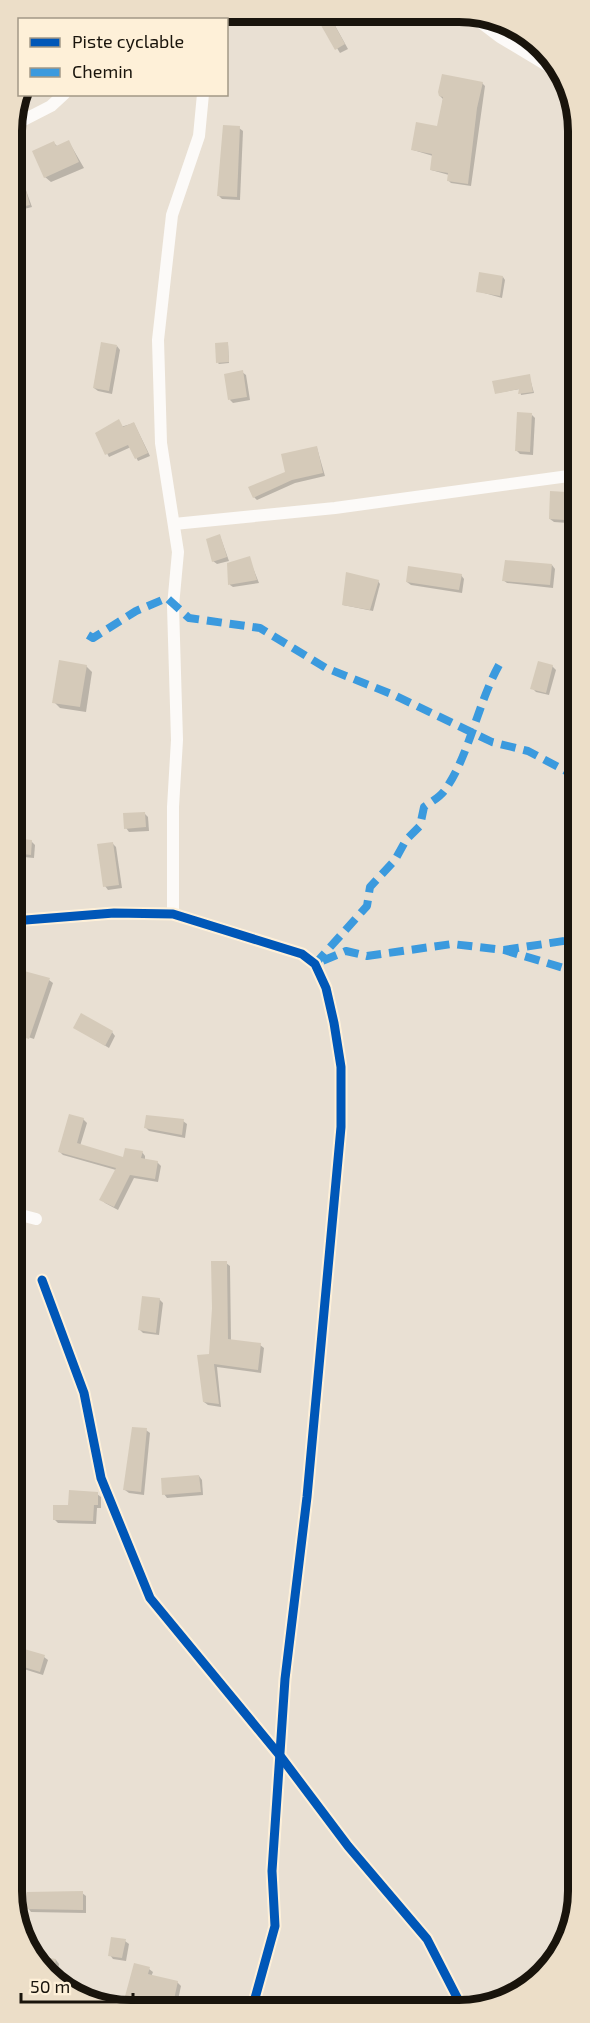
<svg xmlns="http://www.w3.org/2000/svg" width="590" height="2023" font-family="'Exo 2',sans-serif">
	<style>
		.shadow { fill: #0003 }
		.building { fill: #d5cab9 }
		.lines { fill: none; stroke-linecap: round; stroke-linejoin: round }
		.minor { stroke: #fcfaf8; stroke-width: 12 }
		.trunk { stroke: #fcfaf8; stroke-width: 21 }
		.quiet { stroke: #3b9ade; stroke-width: 8; stroke-dasharray: 15 8; stroke-linecap: butt }
		.cycleway-casing { stroke: #fef0d8; stroke-width: 13 }
		.cycleway { stroke: #0057b8; stroke-width: 9 }
		.rim { fill: none; stroke: #19140c; stroke-width: 8 }
	</style>
	<rect width="100%" height="100%" fill="#e9e0d3"/>
	<g class="shadow">
		<polygon points="308,13 328,13 348,49 340,53 316,14 311,17"/>
		<polygon points="482,83 485,86 471,186 451,183 448,180 449,175 431,170 433,156 413,150 439,127 443,99 440,96"/>
		<polygon points="239,128 243,131 240,200 222,199 219,196"/>
		<polygon points="69,142 84,168 51,182 45,177 54,143 58,147"/>
		<polygon points="19,171 32,207 12,212 12,173"/>
		<polygon points="503,277 505,280 502,298 477,291"/>
		<polygon points="228,344 229,363 219,364 218,363"/>
		<polygon points="117,346 120,350 112,394 98,391 94,388"/>
		<polygon points="242,372 246,375 250,400 233,403 230,400"/>
		<polygon points="529,375 534,393 521,395 520,389 497,393"/>
		<polygon points="532,415 535,418 533,455 520,454 516,450"/>
		<polygon points="134,423 150,456 138,461 131,447 109,457 97,434"/>
		<polygon points="317,448 325,476 295,483 257,500 254,497"/>
		<polygon points="566,493 570,497 568,523 554,522 550,519"/>
		<polygon points="220,536 229,561 217,564 213,561"/>
		<polygon points="249,558 259,583 233,587 230,585 229,564"/>
		<polygon points="552,565 555,569 553,588 507,583 503,580"/>
		<polygon points="461,575 464,579 462,593 411,585 407,582"/>
		<polygon points="378,581 380,584 373,611 343,605"/>
		<polygon points="86,666 92,672 86,712 60,708 54,702"/>
		<polygon points="552,666 556,670 549,695 536,692 532,688"/>
		<polygon points="570,691 576,693 576,708 567,703"/>
		<polygon points="144,813 148,817 149,831 129,832 126,828"/>
		<polygon points="13,840 31,841 35,845 34,858 13,856"/>
		<polygon points="112,843 116,847 122,888 108,890 105,886"/>
		<polygon points="49,980 53,983 34,1039 13,1032"/>
		<polygon points="74,1027 112,1032 115,1036 109,1048"/>
		<polygon points="83,1119 87,1123 80,1146 124,1159 142,1152 145,1156 145,1160 157,1162 161,1166 158,1182 134,1178 118,1210 105,1203 101,1199 116,1170 63,1155 60,1152"/>
		<polygon points="183,1121 187,1124 185,1138 149,1131 146,1128"/>
		<polygon points="226,1263 230,1266 231,1341 260,1345 264,1348 261,1373 217,1367 221,1407 208,1405 204,1402"/>
		<polygon points="159,1299 163,1303 159,1335 143,1333 140,1330"/>
		<polygon points="146,1430 150,1433 144,1495 129,1493 125,1490"/>
		<polygon points="199,1476 202,1480 203,1495 167,1498 164,1494"/>
		<polygon points="97,1494 101,1497 101,1508 97,1508 96,1524 58,1523 54,1519 70,1507"/>
		<polygon points="14,1647 44,1657 48,1660 43,1675 14,1666"/>
		<polygon points="82,1893 86,1896 86,1913 31,1912 28,1908"/>
		<polygon points="125,1941 129,1944 126,1961 113,1959 110,1955"/>
		<polygon points="56,1960 59,1964 57,1981 47,1976 40,1963"/>
		<polygon points="149,1969 153,1972 151,1977 177,1982 181,1986 176,2009 152,2009 129,2003 126,1999"/>
		<polygon points="59,1982 68,1984 71,1989"/>
	</g>
	<g class="building">
		<polygon points="314,13 328,13 345,44 335,50"/>
		<polygon points="442,74 483,82 477,108 468,184 447,181 448,173 430,170 432,154 411,150 416,122 437,126 443,97 439,96 438,92"/>
		<polygon points="223,125 240,126 237,197 217,196"/>
		<polygon points="69,140 79,162 44,178 32,151 54,141 56,146"/>
		<polygon points="16,155 30,205 12,209 12,156"/>
		<polygon points="479,272 503,276 500,296 476,292"/>
		<polygon points="101,342 117,345 109,391 93,388"/>
		<polygon points="228,342 229,362 216,363 215,343"/>
		<polygon points="243,370 247,397 228,400 224,374"/>
		<polygon points="530,374 533,392 518,394 519,389 495,394 492,381"/>
		<polygon points="517,412 532,413 530,452 515,451"/>
		<polygon points="119,419 123,427 134,422 148,453 135,459 128,445 105,455 95,433"/>
		<polygon points="317,446 323,473 292,480 253,498 248,487 285,472 281,454"/>
		<polygon points="550,491 567,492 565,520 549,519"/>
		<polygon points="220,534 227,557 212,562 206,539"/>
		<polygon points="250,556 257,580 228,585 227,563"/>
		<polygon points="505,560 552,564 550,585 502,581"/>
		<polygon points="408,566 462,574 459,590 406,582"/>
		<polygon points="346,572 379,580 370,610 342,605"/>
		<polygon points="59,660 87,665 80,707 52,703"/>
		<polygon points="538,661 553,665 546,693 530,689"/>
		<polygon points="145,812 146,827 124,829 123,813"/>
		<polygon points="13,838 32,840 31,855 13,853"/>
		<polygon points="113,842 119,885 103,887 97,844"/>
		<polygon points="13,968 50,978 29,1039 13,1034"/>
		<polygon points="81,1013 113,1031 105,1046 73,1028"/>
		<polygon points="69,1114 84,1118 77,1143 123,1157 125,1148 143,1151 141,1158 158,1161 155,1179 130,1175 114,1207 99,1200 116,1168 58,1152"/>
		<polygon points="146,1115 184,1119 182,1135 144,1128"/>
		<polygon points="211,1261 227,1261 228,1339 261,1343 258,1370 214,1364 219,1404 203,1402 197,1355 209,1354 212,1308"/>
		<polygon points="142,1296 160,1298 156,1333 138,1330"/>
		<polygon points="132,1427 147,1428 141,1492 123,1490"/>
		<polygon points="199,1475 201,1492 162,1495 161,1478"/>
		<polygon points="69,1490 98,1492 98,1505 94,1505 93,1521 53,1520 53,1505 68,1505"/>
		<polygon points="14,1646 45,1655 40,1672 14,1664"/>
		<polygon points="83,1891 83,1910 26,1909 27,1892"/>
		<polygon points="111,1937 126,1939 122,1958 108,1956"/>
		<polygon points="36,1956 56,1959 53,1979 47,1976"/>
		<polygon points="134,1963 150,1967 148,1974 178,1981 172,2009 158,2009 124,2000"/>
	</g>
	<g class="lines">
		<g class="minor">
			<polyline points="191,20 205,12"/>
			<polyline points="12,126 51,106 64,94"/>
			<polyline points="174,524 335,508 576,475"/>
			<polyline points="173,914 173,807 177,740 173,606 178,552 161,443 158,340 172,215 199,136 203,94"/>
			<polyline points="13,921 114,913 173,914 302,954 315,964 326,988 334,1023 341,1067 341,1127 307,1497 285,1679 272,1871 275,1926 252,2009"/>
			<polyline points="13,1213 36,1219"/>
			<polyline points="42,1280 84,1393 101,1478 150,1598 281,1757 348,1846 427,1939 463,2009"/>
		</g>
		<polyline class="trunk" points="477,14 502,33 552,63"/>
		<g class="quiet">
			<polyline points="88,635 93,638 136,611 167,598 189,618 260,628 326,668 394,695 492,742 528,751 577,777"/>
			<path d="M499,665C478,703 469,756 445,790C440,797 431,802 424,807L420,826L406,840L395,860L370,887L367,906L315,964L346,951L367,956L452,944L504,950L577,972"/>
			<polyline points="504,950 577,939"/>
		</g>
		<g class="cycleway-casing">
			<g id="cycleway">
				<polyline points="13,921 114,913 173,914 302,954 315,964 326,988 334,1023 341,1067 341,1127 307,1497 285,1679 272,1871 275,1926 252,2009"/>
				<polyline points="42,1280 84,1393 101,1478 150,1598 281,1757 348,1846 427,1939 463,2009"/>
			</g>
		</g>
		<use href="#cycleway" class="cycleway"/>
	</g>
	<path d="M0 0H590V2023H0ZM131 22H459A109 109 0 0 1 568 131V1891A109 109 0 0 1 459 2000H131A109 109 0 0 1 22 1891V131A109 109 0 0 1 131 22Z" fill="#ecdec8" fill-rule="evenodd"/>
	<path class="rim" d="M131 22H459A109 109 0 0 1 568 131V1891A109 109 0 0 1 459 2000H131A109 109 0 0 1 22 1891V131A109 109 0 0 1 131 22Z"/>
	<rect x="18" y="18" width="210" height="78" fill="#fef0d8" stroke="#a29886" stroke-width="1.5"/>
	<rect x="30" y="38" width="30" height="9" fill="#0057b8" stroke="#a29886" stroke-width="1.5"/>
	<text x="72" y="48" font-size="18" fill="#19140c">Piste cyclable</text>
	<rect x="30" y="68" width="30" height="9" fill="#3b9ade" stroke="#a29886" stroke-width="1.5"/>
	<text x="72" y="78" font-size="18" fill="#19140c">Chemin</text>
	<path d="M21 1993v9h112v-9" fill="none" stroke="#19140c" stroke-width="3"/>
	<text x="30" y="1993" font-size="18" fill="#19140c" stroke="#fef0d8" stroke-width="4.5" paint-order="stroke">50 m</text>
</svg>
